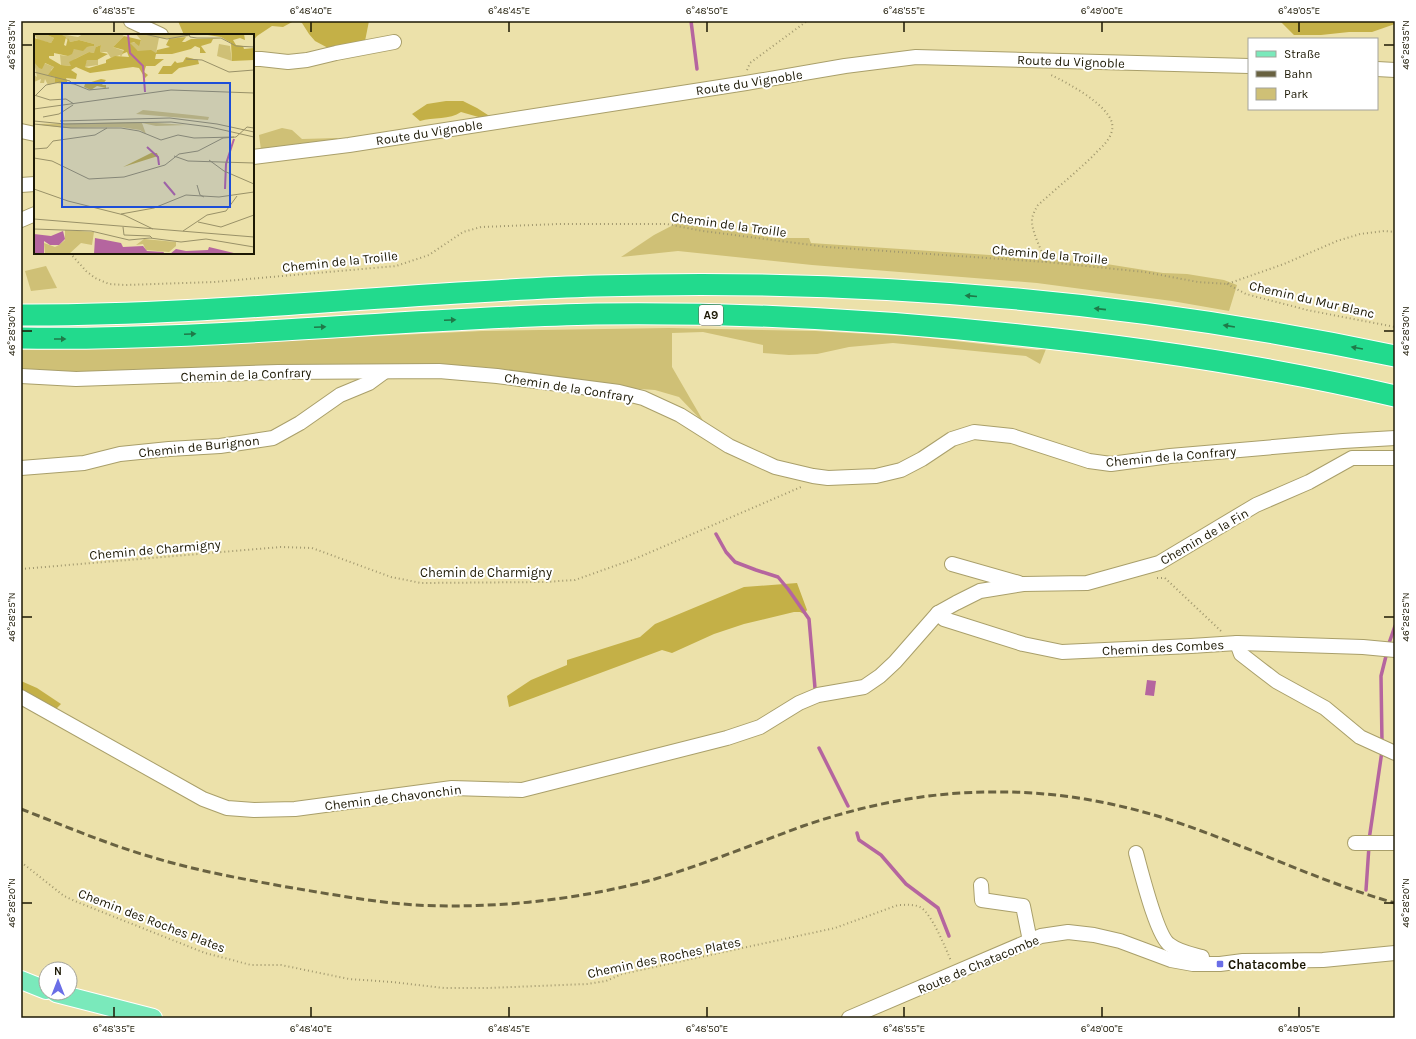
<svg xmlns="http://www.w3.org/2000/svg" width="1416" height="1039" font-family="Karla,sans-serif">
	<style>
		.green { fill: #cfc076 }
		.forest { fill: #c4b047 }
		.water { fill: #b5659f }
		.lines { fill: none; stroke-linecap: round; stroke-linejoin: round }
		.stream { stroke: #b5659f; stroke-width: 3.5 }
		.minor-casing { stroke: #a99f6a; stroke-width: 16 }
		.major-casing { stroke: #fff; stroke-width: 20 }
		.highway-casing { stroke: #fff; stroke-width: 23 }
		.path { stroke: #a1986e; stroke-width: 2; stroke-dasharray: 1 3; stroke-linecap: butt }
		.minor { stroke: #fff; stroke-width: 14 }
		.major { stroke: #7ae9bb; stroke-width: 18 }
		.highway { stroke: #22da8d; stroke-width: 21 }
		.rail { stroke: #696241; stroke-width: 3; stroke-dasharray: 8 4; stroke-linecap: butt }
		.oneway { fill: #1f7948 }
		.ticks { fill: none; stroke: #1c1804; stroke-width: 1.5 }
		.poi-dot { fill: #6a6ee7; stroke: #fff; stroke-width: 1.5 }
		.labels { text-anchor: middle; stroke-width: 4; stroke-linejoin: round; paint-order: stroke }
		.shield { fill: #fff; stroke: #605d4f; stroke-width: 1 }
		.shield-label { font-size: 12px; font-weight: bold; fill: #1c1804 }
		.street-label { font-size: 13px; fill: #1c1804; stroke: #fff }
		.poi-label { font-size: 13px; font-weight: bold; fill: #1c1804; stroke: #fff; text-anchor: start }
		.inset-river { fill: none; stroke: #b5659f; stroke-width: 2 }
		.inset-road { fill: none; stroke: #999168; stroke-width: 1 }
		.view { fill: #1d4ed8; fill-opacity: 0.15; stroke: #1d4ed8; stroke-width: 2 }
		.inset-edge { fill: none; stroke: #1c1804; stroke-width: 2 }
		.neatline { fill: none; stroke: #1c1804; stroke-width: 1.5 }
		.ticks-label { font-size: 10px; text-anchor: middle; fill: #1c1804 }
	</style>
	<rect width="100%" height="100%" fill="#ece1aa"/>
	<g class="green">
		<polygon points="282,128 292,130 302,139 337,138 341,142 261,150 259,135"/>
		<polygon points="679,222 774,238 809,238 811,243 1094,262 1163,273 1187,274 1224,280 1237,285 1229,311 1172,301 1037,283 812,265 678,251 621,257 654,235"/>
		<polygon points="46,266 57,288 31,291 25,271"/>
		<polygon points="669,328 816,331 919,337 1037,350 1046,349 1040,364 1026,356 893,343 849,347 817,354 789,355 763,353 763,345 703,332 672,333 672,367 705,424 679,397 655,390 626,388 484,367 357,366 114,374 21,373 21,350 133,348 482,331"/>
	</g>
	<g class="forest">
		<polygon points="178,21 294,21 283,27 272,26 257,36 253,41 253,53 253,35 184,35"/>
		<polygon points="298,21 369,21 365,41 330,49 315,41 309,34 302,23"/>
		<polygon points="1280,21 1395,21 1395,24 1372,32 1349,32 1321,35 1294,35"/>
		<path d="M446,101H463L477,108L491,117L482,118L461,112C450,120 433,117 420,121L412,114L427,104Z"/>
		<polygon points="797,583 807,610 804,614 800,612 794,612 744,624 714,634 672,653 662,650 509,707 507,696 531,680 567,665 567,660 640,637 655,624 744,587"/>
		<polygon points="21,681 37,688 61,704 54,711 21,694"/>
	</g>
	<polygon class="water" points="1147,680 1156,681 1154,696 1145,695"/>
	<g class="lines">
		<g class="stream">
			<polyline points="691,21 697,69"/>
			<polyline points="716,534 726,552 735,562 756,570 778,577 788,589 809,619 815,688"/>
			<polyline points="1388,646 1395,626"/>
			<polyline points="1382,743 1381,676 1387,652"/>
			<polyline points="819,748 848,806"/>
			<polyline points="857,833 859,840 881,855 906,884 938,908 949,936"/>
			<polyline points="1369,840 1382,751"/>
			<polyline points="1366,890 1369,846"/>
		</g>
		<g class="minor-casing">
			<g id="minor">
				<polyline points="131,21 161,35"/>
				<polyline points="253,59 261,59 288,62 307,60 336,53 394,42"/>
				<polyline points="1377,69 1395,70"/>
				<polyline points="21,131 35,134"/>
				<polyline points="253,157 349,145 746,83 845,66 916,57 1249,66"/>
				<polyline points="21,185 35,184"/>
				<polyline points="21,220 35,214"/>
				<polyline points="21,376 76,379 278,372 439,371 497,376 619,392 643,398 680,415 729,446 775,467 813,476 828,478 876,476 901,470 922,459 952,439 974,432 1012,436 1089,461 1111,464 1170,456 1343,441 1395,438"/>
				<polyline points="21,468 84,463 120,454 169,449 220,446 273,438 300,423 340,395 369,383 384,372"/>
				<polyline points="952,564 1019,583"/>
				<polyline points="938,613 944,619 1023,644 1062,652 1191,646 1237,643 1363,647 1395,650"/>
				<polyline points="1237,643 1241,654 1259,668 1276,681 1325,708 1360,737 1395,753"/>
				<polyline points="21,697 203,799 227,808 254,810 295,809 452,788 522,790 727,738 760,727 799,703 818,695 864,687 880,676 895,662 938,613 956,603 980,591 1023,584 1087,583 1159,563 1256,505 1309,482 1352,458 1395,458"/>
				<polyline points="1355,843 1395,843"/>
				<path d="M1136,853C1141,871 1157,937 1170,945C1179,952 1191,954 1202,957"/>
				<polyline points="981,885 982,900 1023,906 1030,941"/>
				<polyline points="849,1018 1041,936 1068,932 1094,935 1120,941 1171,960 1193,964 1220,964 1243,961 1323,960 1395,953"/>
			</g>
		</g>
		<g class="major-casing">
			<g id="major">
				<polyline points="21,980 46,990"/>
				<polyline points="56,993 153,1018"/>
			</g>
		</g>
		<g class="highway-casing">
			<g id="highway">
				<path d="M21,315C213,316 404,292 596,286C863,278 1133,301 1395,356"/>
				<path d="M21,338C213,341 404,318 596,314C737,312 878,320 1019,335C1145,348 1271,367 1395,396"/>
			</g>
		</g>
		<g class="path">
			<polyline points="747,70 750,63 807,21"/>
			<polyline points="70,253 86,271 95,278 109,284 125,285 214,282 396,266 429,255 463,232 481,227 559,224 667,224 703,231 827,247 1046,262 1145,272 1198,282 1227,284 1284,264 1337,241 1360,234 1384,231 1395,232"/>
			<path d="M1046,262C1042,251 1031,231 1032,219C1033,214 1035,210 1038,205C1056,189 1075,173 1093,156C1098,150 1105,145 1109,138C1112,133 1113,128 1112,123C1107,104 1068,83 1051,75V74"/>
			<polyline points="1227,284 1246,294 1307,310 1395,327"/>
			<polyline points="21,569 281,547 312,548 391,577 421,583 545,582 575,580 637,558 801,487"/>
			<polyline points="1157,578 1165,578 1221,631"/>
			<path d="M21,862L64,896L77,902L205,953L251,965H281L349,979L392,982L444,988H488L587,984L606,981L622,974L835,928L898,905C906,905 913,904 920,907C931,912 946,949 951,961"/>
		</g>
		<use href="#minor" class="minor"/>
		<use href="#major" class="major"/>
		<use href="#highway" class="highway"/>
		<path class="rail" d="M21,809C65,826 109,845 155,858C198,871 243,879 287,887C330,894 372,902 415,905C495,909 578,900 655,879C705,864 754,844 803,826C864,805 927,792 992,792C1051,791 1111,801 1167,819C1244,844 1317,881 1395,903"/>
	</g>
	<defs><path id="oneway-solid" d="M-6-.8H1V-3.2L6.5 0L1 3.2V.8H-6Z"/></defs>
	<g class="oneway">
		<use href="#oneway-solid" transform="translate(971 296) rotate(-175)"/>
		<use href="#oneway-solid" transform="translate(1100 309) rotate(-174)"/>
		<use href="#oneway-solid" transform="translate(450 320) rotate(-2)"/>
		<use href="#oneway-solid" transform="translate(1229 326) rotate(-171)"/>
		<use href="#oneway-solid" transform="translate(320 327) rotate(-3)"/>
		<use href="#oneway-solid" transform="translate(190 334) rotate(-3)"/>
		<use href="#oneway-solid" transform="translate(60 339)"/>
		<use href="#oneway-solid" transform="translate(1357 348) rotate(-170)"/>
	</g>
	<path class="ticks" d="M114,22V32M311,22V32M509,22V32M707,22V32M904,22V32M1102,22V32M1299,22V32M22,45H32M1384,45H1394M22,331H32M1384,331H1394M22,617H32M1384,617H1394M22,903H32M1384,903H1394M114,1007V1017M311,1007V1017M509,1007V1017M707,1007V1017M904,1007V1017M1102,1007V1017M1299,1007V1017"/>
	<rect class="poi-dot" x="1216" y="960" width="8" height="8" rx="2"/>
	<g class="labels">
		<rect class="shield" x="699" y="305" width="24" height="20" rx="3"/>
		<g class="shield-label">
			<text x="711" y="319">A9</text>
		</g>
		<g class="street-label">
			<text transform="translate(1071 61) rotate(2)" y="5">Route du Vignoble</text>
			<text transform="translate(749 82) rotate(-9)" y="5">Route du Vignoble</text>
			<text transform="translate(429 132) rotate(-9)" y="5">Route du Vignoble</text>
			<text transform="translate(729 224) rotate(8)" y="5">Chemin de la Troille</text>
			<text transform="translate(1050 254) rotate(5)" y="5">Chemin de la Troille</text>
			<text transform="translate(340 261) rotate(-6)" y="5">Chemin de la Troille</text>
			<text transform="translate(1312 299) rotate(13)" y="5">Chemin du Mur Blanc</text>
			<text transform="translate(246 374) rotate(-2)" y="5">Chemin de la Confrary</text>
			<text transform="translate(569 387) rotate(9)" y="5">Chemin de la Confrary</text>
			<text transform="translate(199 446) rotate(-6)" y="5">Chemin de Burignon</text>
			<text transform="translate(1171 456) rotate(-5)" y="5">Chemin de la Confrary</text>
			<text transform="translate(1204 536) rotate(-30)" y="5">Chemin de la Fin</text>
			<text transform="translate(155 549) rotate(-5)" y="5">Chemin de Charmigny</text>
			<text x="486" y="577">Chemin de Charmigny</text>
			<text transform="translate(1163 647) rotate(-3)" y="5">Chemin des Combes</text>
			<text transform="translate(393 797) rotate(-7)" y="5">Chemin de Chavonchin</text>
			<text transform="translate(152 920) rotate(21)" y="5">Chemin des Roches Plates</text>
			<text transform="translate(664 957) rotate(-12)" y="5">Chemin des Roches Plates</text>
			<text transform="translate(978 964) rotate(-23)" y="5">Route de Chatacombe</text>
		</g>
		<g class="poi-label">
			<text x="1228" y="969">Chatacombe</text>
		</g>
	</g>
	<g transform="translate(34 34)">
		<rect width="220" height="220" fill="#ece1aa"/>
		<path d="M0,0H11L20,4L17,9L4,6ZM26,0L44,3L49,0H87L90,2L79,13L90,17L87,23L86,21L77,24L73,18H66L67,11L62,13L63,17L60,19L55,18L41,25L38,32L27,31L26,21L34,22L40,15L60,12V10L45,6L36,8ZM102,0H155V2L140,5L125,4L122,19L104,17L96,11V8L106,9L107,6ZM185,10L196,12L198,27L183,22ZM64,24V31L50,33L53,26ZM0,28L5,32L10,29L20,33L17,36L21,43V49L14,51L11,45L10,49H6L7,45L0,48V41L3,43ZM109,76L158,81L175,83L174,86L102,80ZM108,88L153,91L122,92L108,89L112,100L106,96L86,93L32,94L0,90ZM31,196L60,198L58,211L47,209L35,220H11L10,209L21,213L25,211L31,206ZM110,205L142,208V212L135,218L112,216L109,210L102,211Z" fill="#cfc076"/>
		<path d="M11,0H26L32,3L30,11L32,12L34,4L36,8L45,6L60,10V12L53,13L49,17L40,15L38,20L34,22L20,19V22H15V24L27,31L37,32L35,28L55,18L60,19L62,13L67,11L66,18L74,20L63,26H53L51,33L55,34L72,29V26L81,22L95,23L93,18L88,20L90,16L79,13L90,2L107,6L105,12L100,8L96,9L104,17L117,16L122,19L123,16L136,13L132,11L135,5L152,3L148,8H151L157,5L188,4L179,5L177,9L167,12L172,19H166V14L161,12L157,15L138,20H122L121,25H130L121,32H112L110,38L114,41L111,44L105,34L99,33L56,39L42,33L37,36L43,40L42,45L32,44L34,50L21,49V43L14,41L20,33L11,29L8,35L5,34L0,28V4L17,9L20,4ZM167,0H210L211,6L206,4L199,6L202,11L209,12L210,15L220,14V26L198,27L197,9L187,3ZM152,23L164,26L165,30L145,34L138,40H124L129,32H137L141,27L143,29L149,28ZM67,45L72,46L68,51H72V54L63,52L57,56L50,53L51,50ZM117,119H123L124,122L89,133Z" fill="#c4b047"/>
		<path d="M29,197L31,205L25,211H16L10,207V220H0V200L17,202ZM61,204L87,209L89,213L109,212L113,217L130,218L129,220H60ZM175,213L204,220H136L142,215L152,217L174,216Z" fill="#b5659f"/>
		<path class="inset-river" d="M94,0L96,19L109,32L111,58M113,113L124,123L125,131M130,148L141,161M191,155L192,130L200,105"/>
		<path class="inset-road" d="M110,0L133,5L155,1M155,0L156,3L163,4H187L202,12L220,13M152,25L168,26L195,38L220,36M0,38L36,47L38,50M0,61L16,66L32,65L40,70M2,61L12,51L26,48L40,50L55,56L75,54M0,75L137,56L220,59M9,83L25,80L39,71M0,87L31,90L137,88L176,93L220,103M26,87L136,84L183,90L220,98M0,90L37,94H87L105,97L127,106L144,101L160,104L200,103M0,115L13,114L19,107L61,101L73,94M140,122L154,127L220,129M0,124L18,127L55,145L90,143L131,131L145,120L164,117L189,104L202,103L213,93L220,94M175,126L190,137L220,150M163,151L166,161L170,163M0,155L34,167L90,181L119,195M87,180L120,174L152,161L185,163L220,158M0,185L220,203M164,188L187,193L220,181M89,193L90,201L116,202L118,204M0,195L57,197L95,206L116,204L147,208L172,205L220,213M149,197L173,181L192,177L203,162"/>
		<path class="view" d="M28,49H196V173H28Z"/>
		<rect width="220" height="220" class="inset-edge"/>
	</g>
	<rect width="1416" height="1039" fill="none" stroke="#ffffff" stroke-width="44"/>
	<rect x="1248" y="38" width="130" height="72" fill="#ffffff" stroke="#a4a39b"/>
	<rect x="1256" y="51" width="20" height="6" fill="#7ae9bb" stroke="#a4a39b"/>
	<text x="1284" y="58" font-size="12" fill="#1c1804">Straße</text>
	<rect x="1256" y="71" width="20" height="6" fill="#696241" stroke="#a4a39b"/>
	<text x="1284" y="78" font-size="12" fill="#1c1804">Bahn</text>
	<rect x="1256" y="88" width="20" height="12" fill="#cfc076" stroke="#a4a39b"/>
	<text x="1284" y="98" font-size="12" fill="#1c1804">Park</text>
	<g transform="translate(58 981)"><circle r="19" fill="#ffffff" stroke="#a4a39b"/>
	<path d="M0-3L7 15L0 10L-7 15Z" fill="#6a6ee7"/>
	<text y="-6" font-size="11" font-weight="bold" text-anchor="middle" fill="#1c1804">N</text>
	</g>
	<rect x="22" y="22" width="1372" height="995" class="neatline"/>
	<g class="ticks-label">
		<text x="114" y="14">6°48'35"E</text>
		<text x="311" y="14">6°48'40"E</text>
		<text x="509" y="14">6°48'45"E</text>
		<text x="707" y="14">6°48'50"E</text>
		<text x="904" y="14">6°48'55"E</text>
		<text x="1102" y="14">6°49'00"E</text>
		<text x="1299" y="14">6°49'05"E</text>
		<text transform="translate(11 45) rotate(-90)" y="4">46°28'35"N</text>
		<text transform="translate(1405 45) rotate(-90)" y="4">46°28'35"N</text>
		<text transform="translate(11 331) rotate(-90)" y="4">46°28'30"N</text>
		<text transform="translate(1405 331) rotate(-90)" y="4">46°28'30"N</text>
		<text transform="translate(11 617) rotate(-90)" y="4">46°28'25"N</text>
		<text transform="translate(1405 617) rotate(-90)" y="4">46°28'25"N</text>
		<text transform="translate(11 903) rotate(-90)" y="4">46°28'20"N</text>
		<text transform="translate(1405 903) rotate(-90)" y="4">46°28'20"N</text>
		<text x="114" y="1032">6°48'35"E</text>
		<text x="311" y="1032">6°48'40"E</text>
		<text x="509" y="1032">6°48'45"E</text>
		<text x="707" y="1032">6°48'50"E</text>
		<text x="904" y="1032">6°48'55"E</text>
		<text x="1102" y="1032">6°49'00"E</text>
		<text x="1299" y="1032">6°49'05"E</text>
	</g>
</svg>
